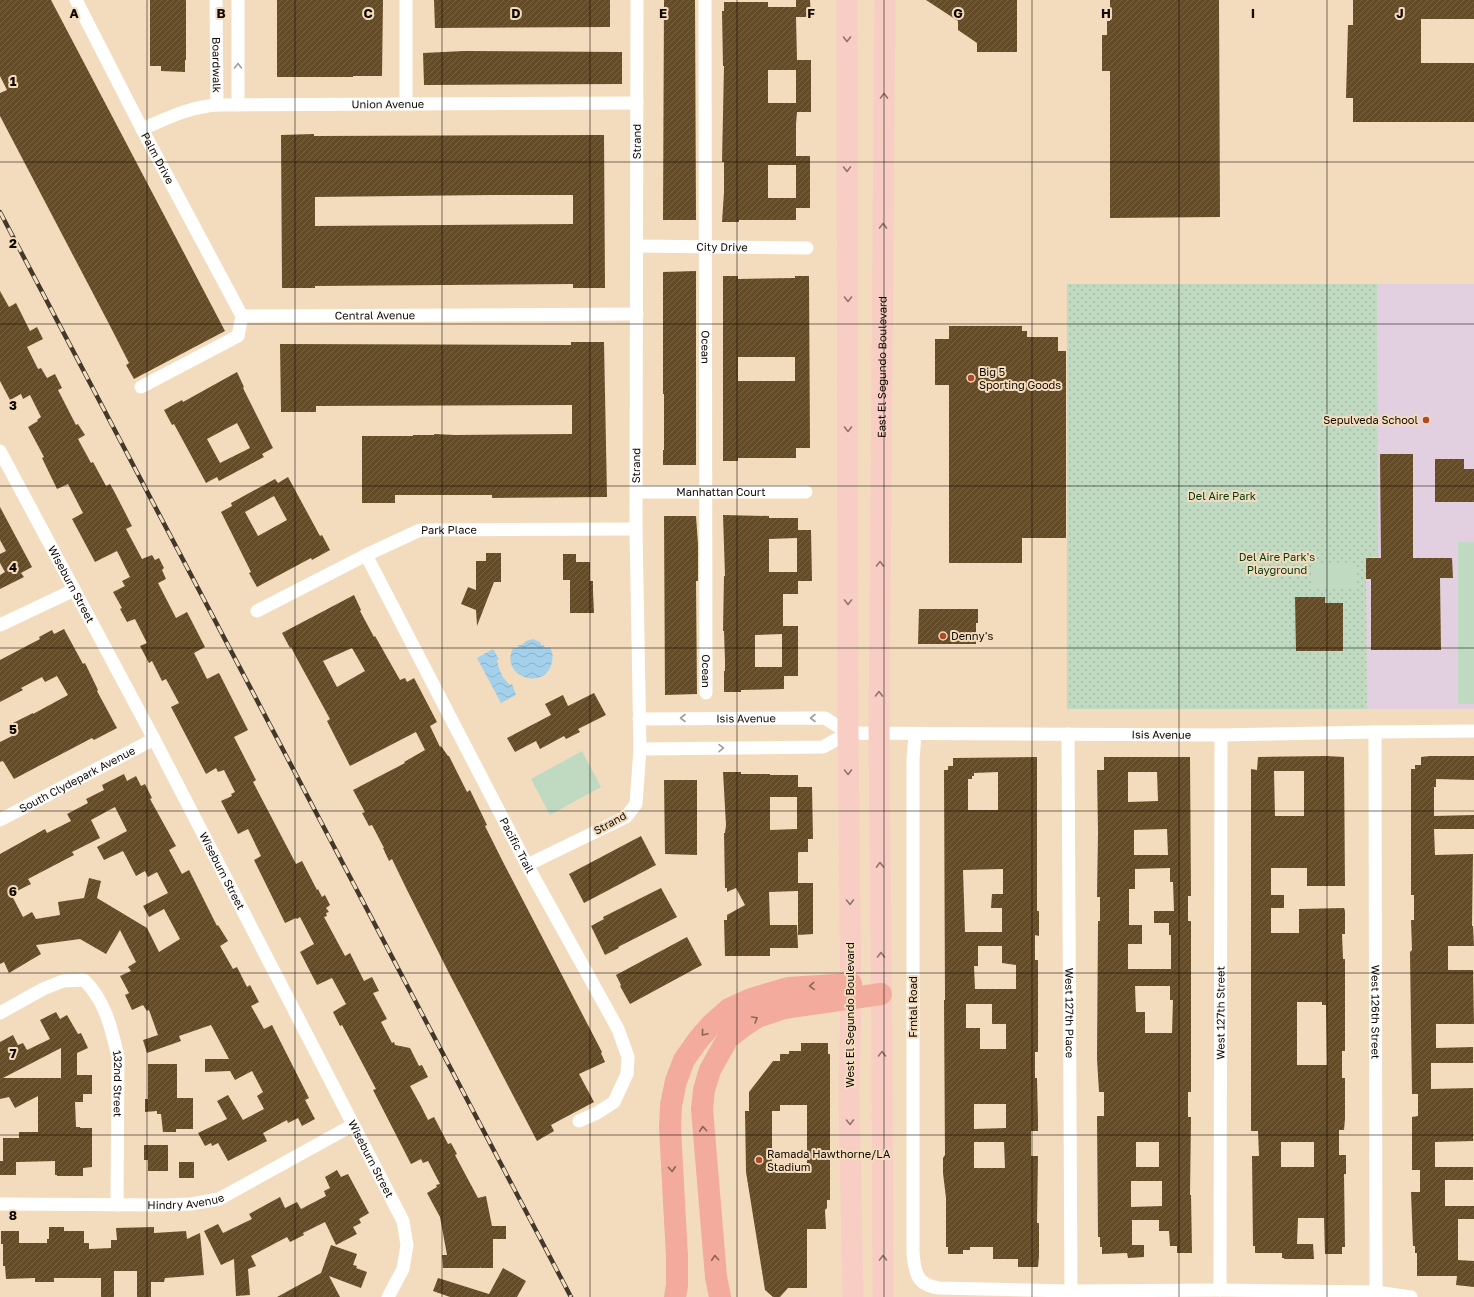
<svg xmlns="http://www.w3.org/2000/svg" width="1474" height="1297" font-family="'Golos Text',sans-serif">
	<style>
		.education { fill: #e2d0e0 }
		.park { fill: url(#park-dots) }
		.garden { fill: #c0dac1 }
		.water { fill: url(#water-waves) }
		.building { fill: url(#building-hatch); fill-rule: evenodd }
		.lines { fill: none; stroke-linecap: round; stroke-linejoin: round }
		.street { stroke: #fff; stroke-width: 13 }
		.primary { stroke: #f7cdc4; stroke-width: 21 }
		.highway { stroke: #f2ab9c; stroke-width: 22 }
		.rail-casing { stroke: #43382b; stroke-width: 4.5 }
		.rail { stroke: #f3dcbd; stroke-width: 3; stroke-dasharray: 9; stroke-linecap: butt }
		.oneway { stroke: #90756d }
		.oneway2 { stroke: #a09d9a }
		.oneway3 { stroke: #8d6357 }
		.grid { fill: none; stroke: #110a02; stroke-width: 1; stroke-opacity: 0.55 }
		.poi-dot { fill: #b04924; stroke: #f3dcbd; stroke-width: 1.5 }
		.labels { text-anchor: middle; stroke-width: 4; stroke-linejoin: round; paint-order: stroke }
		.street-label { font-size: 11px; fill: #110a02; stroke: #f3dcbd }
		.poi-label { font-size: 11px; fill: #110a02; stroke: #f3dcbd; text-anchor: start }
		.park-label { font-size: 11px; fill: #013b0f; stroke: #f3dcbd }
		.grid-label { font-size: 13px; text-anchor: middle; font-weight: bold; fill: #110a02; stroke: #f3dcbd; stroke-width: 4; stroke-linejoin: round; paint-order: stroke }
	</style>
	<defs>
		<pattern id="park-dots" width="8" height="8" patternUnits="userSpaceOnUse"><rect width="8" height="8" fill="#c0dac1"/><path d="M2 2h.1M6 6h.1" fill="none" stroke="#a4baa4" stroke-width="1.8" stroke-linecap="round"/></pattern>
		<pattern id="water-waves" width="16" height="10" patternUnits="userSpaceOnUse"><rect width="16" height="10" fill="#a3d0eb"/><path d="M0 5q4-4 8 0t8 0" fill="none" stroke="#8bb1c8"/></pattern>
		<pattern id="building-hatch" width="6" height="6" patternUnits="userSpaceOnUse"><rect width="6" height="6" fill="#644c28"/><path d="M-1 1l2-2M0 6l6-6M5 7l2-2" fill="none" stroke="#756144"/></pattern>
	</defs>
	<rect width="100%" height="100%" fill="#f3dcbd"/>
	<polygon class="education" points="1377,284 1474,284 1474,709 1367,709 1366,557 1378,557"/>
	<polygon class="park" points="1067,284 1377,284 1378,557 1366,557 1367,709 1067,709"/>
	<g class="garden">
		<rect x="1458" y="542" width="16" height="162"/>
		<polygon points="1356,563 1356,589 1311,589 1311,564"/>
		<polygon points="582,751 601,787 550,815 531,779"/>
	</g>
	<g class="water">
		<path d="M533,639L540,642L542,646L544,645L545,648L550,647C553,652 553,657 552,662C546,692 499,677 513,648H518V645H522L526,641Z"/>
		<path d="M493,649L499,659L497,660C499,670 502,678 510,685L512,684L516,695L501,703L477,658Z"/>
	</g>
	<g class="building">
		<polygon points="0,0 51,0 225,331 134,379 126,365 129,363 108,322 0,116 0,93 7,90 0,76"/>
		<polygon points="150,0 186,0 186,60 185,60 185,72 161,71 161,66 150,66"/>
		<polygon points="277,0 383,0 382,76 353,76 353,77 277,77"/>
		<polygon points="434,0 610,0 610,27 435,28"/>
		<polygon points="664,0 695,0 696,220 663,220"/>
		<path d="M796,0H810L811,17H796L797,60H811V112H797L796,124V156H810V208H796V220H739V222H722L724,192V162H722L724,66H723L722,11H724V2H768V7H796ZM768,70H796V103H768ZM768,165H796V198H768Z"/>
		<polygon points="926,0 1017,0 1017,52 977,52 977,43 958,30 958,21"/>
		<polygon points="1110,0 1219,0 1220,217 1110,218 1110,71 1102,71 1102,35 1107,35 1107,21 1110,21"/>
		<polygon points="1353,0 1474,0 1474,19 1421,19 1421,63 1474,63 1474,122 1353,122 1353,98 1346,98 1348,25 1353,25"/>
		<polygon points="464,51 622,52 622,84 424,85 423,53"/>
		<path d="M314,134V136L604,135L605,288H573V284L315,286V288H282L281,135ZM491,195H573V224L315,226V197Z"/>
		<polygon points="696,271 696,465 663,465 663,450 664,450 664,394 663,394 663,272"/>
		<path d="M723,276H738V279L795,278V276H809L810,448H796V458H738V461H723ZM738,357H795V381H738Z"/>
		<polygon points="0,291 9,307 16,303 30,331 37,327 43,339 27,347 38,369 41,368 47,378 55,374 62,388 58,390 76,425 78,424 85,435 78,439 91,463 93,462 106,486 110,484 115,493 132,526 126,529 142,559 152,555 155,560 159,558 164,568 162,570 166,579 158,583 176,618 187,612 205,647 194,653 207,679 219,673 248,730 234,737 256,780 253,782 296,864 302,861 317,890 318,889 322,897 325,895 330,905 326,908 329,912 326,913 327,916 324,917 345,956 350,953 364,981 372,977 379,991 373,993 387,1019 381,1022 392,1043 394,1042 395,1045 410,1048 419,1066 422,1065 428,1077 410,1086 421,1106 428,1120 434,1117 448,1144 451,1143 457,1154 455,1155 478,1198 486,1196 492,1226 506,1226 506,1239 493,1239 493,1268 481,1268 480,1267 480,1268 443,1268 442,1255 447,1255 440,1217 427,1193 437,1187 436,1185 440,1184 428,1161 423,1163 421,1159 411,1164 373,1090 376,1089 342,1025 340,1026 333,1012 346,1004 332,978 317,985 300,952 314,944 300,917 297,919 296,918 285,923 254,860 261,856 248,829 238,834 221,801 232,796 231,794 235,792 224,770 218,772 216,768 206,774 171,707 179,703 166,679 162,681 152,661 149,663 140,646 147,643 135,619 127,622 120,609 122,608 113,592 125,586 122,581 130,577 117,551 95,562 72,519 83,513 68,484 57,489 42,458 44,457 28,427 38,421 37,420 41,417 30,395 23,399 21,394 10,400 0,381"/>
		<polygon points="949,326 1022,326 1022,331 1027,331 1027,337 1058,337 1058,351 1066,351 1066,538 1022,538 1022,563 949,563 949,385 935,385 935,339 949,339"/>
		<polygon points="571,342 604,342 607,497 492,498 492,495 395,495 395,503 362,503 362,436 413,436 413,435 434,435 434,434 455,435 572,434 572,405 316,406 316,412 281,412 280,344 571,345"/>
		<path d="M237,372L244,387L243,388L273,448L262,454L264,457L219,481L217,477L206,483L174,424L172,425L164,410L182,400L183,402ZM237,423L250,448L220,463L207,439Z"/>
		<polygon points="1380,454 1413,454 1413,558 1452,558 1453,578 1440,578 1441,650 1371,650 1371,579 1366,579 1366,558 1381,558"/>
		<polygon points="1435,459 1464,459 1464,469 1474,469 1474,502 1435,502"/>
		<path d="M288,477L320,536L322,535L330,550L312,560L311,558L257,587L249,573L251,572L221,512L232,506L231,503L275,479L278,483ZM274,496L287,520L258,536L245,512Z"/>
		<polygon points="0,507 32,567 21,573 24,577 0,589 0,575 5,572 0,563 0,554 6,551 0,540"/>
		<path d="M723,515L769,516V518H798V530H811L812,581H798V594H783V626H798V676H784V689L741,690V692H724V671H725V661L724,631H723L724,576H725ZM797,538V572H769V539ZM782,634V667H755V635Z"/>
		<polygon points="664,516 696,516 698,544 698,581 696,581 697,694 665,695"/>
		<polygon points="486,553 501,553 501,582 494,582 477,626 476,610 461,604 468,587 476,590 476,561 486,561"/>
		<polygon points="563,554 576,554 576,562 590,562 590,581 593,581 593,591 594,613 570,613 570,580 563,580"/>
		<path d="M354,595L361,610L360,611L374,637L375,636L400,680L405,678L407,682L414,678L425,699L437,722L430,726L440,747L441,746L448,756H449L467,792L470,790L487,825L485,826L503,862L602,1052L601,1053L605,1062L579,1074L594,1102L551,1125L554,1131L537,1141L451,977L407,890L392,859L389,861L383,848H384L372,825L369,826L362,813L365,812L353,790L405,763L404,762L425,750L416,732L350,766L327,721L330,719L295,655L291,647L290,648L282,633ZM352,648L365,671L337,687L323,661Z"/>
		<polygon points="1295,597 1325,597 1325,603 1343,603 1343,651 1296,651"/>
		<polygon points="919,609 978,609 978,623 976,623 976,644 918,644"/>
		<polygon points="64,629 83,664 85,663 98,690 97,691 117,728 94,740 92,738 14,779 3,761 0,762 0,742 14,735 9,725 33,713 33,714 68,695 57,676 45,682 42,677 21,688 23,690 0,702 0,660 40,639 39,637 52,630 54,634"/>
		<polygon points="594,693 606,715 578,729 580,732 566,739 564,736 540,749 536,741 515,752 507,738 551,715 545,704 563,695 568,706"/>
		<path d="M1326,756L1344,757L1345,886H1307V868H1271V895H1284V908H1271V933H1299V909L1344,908L1345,911V934H1342L1343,959H1345V1051H1342V1078H1345V1119L1344,1130H1339V1155H1346V1174H1344L1345,1247H1342V1254H1325L1324,1218H1298L1297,1244H1313L1314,1259H1284V1258H1282V1253H1255V1246H1253L1252,1156H1259L1258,1131H1251V769L1257,770L1258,757ZM1274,771H1304V816H1275ZM1297,1002H1322V1005H1326L1327,1065H1297ZM1281,1142H1314V1167H1281Z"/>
		<polygon points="1430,756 1474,756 1474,780 1436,779 1436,787 1434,787 1434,816 1474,815 1474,829 1434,829 1435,855 1473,854 1472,926 1473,926 1474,946 1448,946 1448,970 1473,970 1474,1024 1436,1024 1436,1048 1473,1047 1473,1063 1431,1063 1431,1089 1473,1088 1473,1141 1435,1142 1435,1167 1473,1167 1473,1180 1445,1180 1445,1206 1474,1206 1474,1219 1458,1219 1458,1260 1474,1261 1474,1287 1456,1285 1457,1276 1417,1276 1417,1253 1415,1253 1415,1246 1413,1246 1411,1192 1420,1192 1420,1170 1412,1170 1412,1117 1418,1116 1418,1094 1412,1094 1410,952 1412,950 1411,920 1414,920 1414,895 1411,895 1411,769 1415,769 1415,765 1421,765 1421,757"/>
		<path d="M1037,757V911H1039V936L1035,935V960H1038V1052H1035V1078H1037L1038,1120V1131H1031V1156H1038L1037,1223H1039V1256L1038,1267H1018V1259H993V1247H970V1250H963V1254H948V1247H946V1198L943,1173V1158L945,1155L944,1000H945L944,770H948V766H953V758ZM998,772V810H968V779H972V776H974V773ZM1003,869V894H992L991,908H1002V932H965L963,870ZM978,946H1002V963L1016,965V989H975L974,966H978ZM966,1004H992V1024H1006V1049H980V1028H966ZM974,1104H1006V1128L974,1129ZM974,1142H1004L1005,1168H974Z"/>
		<path d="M1104,757H1190L1191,896H1188V921H1191V1092H1188V1117H1191L1190,1195H1191L1192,1253H1177V1246H1170L1169,1231H1159V1220H1132V1245H1144V1257L1128,1258L1127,1253L1102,1254V1247H1100V1237H1098L1097,1116H1104V1092H1099L1097,1059L1098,921H1100V897H1097L1098,832L1097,770H1104ZM1128,772H1157L1158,801L1128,802ZM1167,829L1168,855H1134V830ZM1170,868V882H1173L1174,911H1154V923H1169V935H1171V969H1128V944H1142V925H1129V889H1135V869ZM1135,986H1170V1000H1173L1172,1033H1145V1012H1136ZM1136,1142H1159V1167H1136ZM1131,1181H1162V1206L1131,1207Z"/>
		<path d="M723,772H741V774H770V775H798V787H812L813,839H808V852H799L798,853V883H813V934L798,935V891L769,892L770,925H797L798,948H770V956H725L724,920H727V915L745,905L736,888L727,892V888H725L724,833H725L726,825ZM770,797H797V829L770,830Z"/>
		<path d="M124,774L127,781L136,776L141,786L145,784L152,798L150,799L176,846L169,850L182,874L189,870L217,926L218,925L228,941L220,946L233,969L237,967L247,987L250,985L259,1002L251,1006L264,1029L272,1025L309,1098L305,1100L315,1119L302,1126L298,1118L288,1123L287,1120L263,1133L267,1141L228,1161L218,1143L212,1146L211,1143L205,1146L198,1133L227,1119L217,1101L228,1095L243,1120L264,1109L257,1096L263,1092L252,1071L235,1080L230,1071L205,1072V1059H229L211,1025L179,1036L181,1041L147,1053L143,1040L158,1035L149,1010L147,1011L143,1005L132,1010L125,995L129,993L120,976L131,971L128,967L136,962L120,930L106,954L80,939L36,945L41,954L9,973L4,962L0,964V854L45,829L47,833L71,821L67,814L88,803L86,799L104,790L102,785ZM115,807L127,831L97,847L104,860L123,851L136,876L145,871L148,877L157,872L168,893L143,906L149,917L164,909L180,939L159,952L147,928L97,898L101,881L89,878L84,898L58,902L60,915L36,919L32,912L23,917L11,894L31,884L28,879L74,855L72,852L100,838L91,820Z"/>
		<polygon points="664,780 697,780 697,855 665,854"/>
		<polygon points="641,836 656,865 584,903 569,874"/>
		<polygon points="661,888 677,917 618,947 619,948 605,955 591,926 604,919 603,917"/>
		<polygon points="687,937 702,965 630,1004 620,986 621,985 616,975"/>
		<path d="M56,1012L60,1019L67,1015L78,1034L81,1033L88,1048L77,1053V1075H92V1094H83V1102H75L76,1127H80V1128H92V1167L83,1168V1176H57V1175H55V1161L18,1162H16V1175H0V1161H3V1138H19V1132H38V1096L15,1108L9,1097L0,1099V1042L13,1035L18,1045L23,1043L27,1050L50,1039L40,1020ZM61,1048V1078H3Z"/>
		<path d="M801,1043H828V1054H830V1200H827V1208L825,1210L826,1229H807V1288H788L780,1297H773L765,1290L746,1172L745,1111H749V1092L773,1061H780V1054H789V1051H801ZM780,1105H807V1172H772V1111H780Z"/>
		<polygon points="148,1064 177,1064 177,1098 193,1098 193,1129 176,1129 176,1132 163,1132 161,1114 157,1114 157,1111 145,1112 145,1099 148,1099"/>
		<polygon points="144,1145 168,1145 168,1171 148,1171 148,1160 144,1160"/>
		<rect x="179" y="1162" width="15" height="16"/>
		<polygon points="337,1170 341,1177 348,1174 369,1213 359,1219 361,1223 353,1227 357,1234 336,1245 325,1222 303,1233 304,1235 290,1242 287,1237 251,1256 256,1266 248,1269 250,1295 236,1296 234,1259 221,1265 204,1231 218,1224 223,1233 252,1219 249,1214 280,1197 285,1208 297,1202 301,1209 326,1196 324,1191 330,1188 325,1177"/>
		<polygon points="49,1227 64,1227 64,1231 84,1231 84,1243 89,1243 89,1249 111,1248 111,1240 117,1240 116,1228 154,1227 154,1233 186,1231 187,1239 200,1233 204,1275 165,1278 164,1282 151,1282 151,1297 137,1297 137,1271 114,1271 114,1297 101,1297 101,1278 54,1278 54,1282 35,1282 35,1278 6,1279 5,1266 3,1266 3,1244 1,1244 1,1231 19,1231 19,1243 47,1243 47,1239 49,1239"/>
		<polygon points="331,1245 357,1254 353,1265 357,1266 356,1268 367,1272 361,1288 329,1276 340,1297 277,1297 321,1273"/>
		<polygon points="503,1268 526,1281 517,1297 450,1297 433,1291 438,1278 489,1294"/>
	</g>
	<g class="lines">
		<g class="street">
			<path id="s1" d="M76,0L142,129L242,316"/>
			<path id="s2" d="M216,0L217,105"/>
			<polyline points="238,0 238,105"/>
			<polyline points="406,0 406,104"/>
			<path id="s3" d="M705,0L706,693"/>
			<path id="s4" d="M142,129C168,118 189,107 217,105L637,103"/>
			<path id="s5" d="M637,246L807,248"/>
			<path id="s6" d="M242,316L637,314"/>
			<polyline points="141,387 238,336 242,316"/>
			<path id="s7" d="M0,451L154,739L403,1221L407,1245L403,1269L388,1297"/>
			<path id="s8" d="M636,492H806"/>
			<path id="s9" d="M366,555L527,865L618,1029L628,1057L627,1074L614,1102L597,1113L579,1121"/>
			<path id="s10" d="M257,611L366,555L420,530L636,529"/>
			<polyline points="0,625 74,590"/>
			<path id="s11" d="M639,719L825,718L848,733"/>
			<path id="s12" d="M1375,732L1376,1292"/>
			<path d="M915,734L913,760V1253C915,1274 917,1285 939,1288L1071,1291L1220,1290L1376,1292L1411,1297"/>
			<path id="s13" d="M1068,734L1071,1291"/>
			<path id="s14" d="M640,749L823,747L848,733L1221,735L1375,732L1474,731"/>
			<path id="s15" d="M0,820L154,739"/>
			<path id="s16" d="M527,865L626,817L636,804L640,749L636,529L637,0"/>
			<path id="s17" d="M0,1013L43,989L63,981L84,980C105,1000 112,1030 118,1057L117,1205"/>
			<path id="s18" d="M0,1204L163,1205L191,1204L219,1199L353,1125"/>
			<path id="s19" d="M1220,1290L1221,735"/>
		</g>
		<g class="primary">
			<polyline points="847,0 848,733 851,999 849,1092 853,1297"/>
			<path id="s20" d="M883,1297L882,1047L879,733L885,0"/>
		</g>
		<g class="highway">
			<polyline points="675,1297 677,1285 677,1257 670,1128 671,1105 676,1081 684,1060 698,1040 711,1025 729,1009 751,999 788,988 851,984"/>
			<polyline points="720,1297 716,1277 702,1109 704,1090 710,1070 728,1038 742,1027 757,1017 784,1008 881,994"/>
		</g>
		<g class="rail-casing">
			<polyline id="rail" points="0,212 571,1297"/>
		</g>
		<use href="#rail" class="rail"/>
	</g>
	<defs><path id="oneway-chevron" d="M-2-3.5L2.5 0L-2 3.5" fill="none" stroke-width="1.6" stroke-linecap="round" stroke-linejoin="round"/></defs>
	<g class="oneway">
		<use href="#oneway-chevron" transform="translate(847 39) rotate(90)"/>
		<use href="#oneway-chevron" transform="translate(884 96) rotate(-89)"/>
		<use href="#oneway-chevron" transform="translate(847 169) rotate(90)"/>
		<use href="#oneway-chevron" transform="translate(883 226) rotate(-89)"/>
		<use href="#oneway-chevron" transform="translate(848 299) rotate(90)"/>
		<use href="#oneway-chevron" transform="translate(848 429) rotate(90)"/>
		<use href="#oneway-chevron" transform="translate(880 564) rotate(-89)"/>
		<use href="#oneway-chevron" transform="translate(848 602) rotate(90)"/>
		<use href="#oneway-chevron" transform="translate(879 694) rotate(-89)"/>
		<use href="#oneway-chevron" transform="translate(848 772) rotate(89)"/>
		<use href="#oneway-chevron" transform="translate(880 865) rotate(-91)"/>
		<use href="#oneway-chevron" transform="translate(850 902) rotate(89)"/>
		<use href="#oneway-chevron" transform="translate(881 955) rotate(-90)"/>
		<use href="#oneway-chevron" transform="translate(882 1054) rotate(-90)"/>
		<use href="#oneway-chevron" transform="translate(850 1122) rotate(89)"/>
		<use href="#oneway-chevron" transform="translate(883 1258) rotate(-90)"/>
	</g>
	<g class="oneway2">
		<use href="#oneway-chevron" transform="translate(238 66) rotate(-90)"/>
		<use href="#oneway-chevron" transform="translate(683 718) rotate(180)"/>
		<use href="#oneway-chevron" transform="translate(813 718) rotate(180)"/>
		<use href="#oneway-chevron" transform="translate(721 748) rotate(-1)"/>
	</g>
	<g class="oneway3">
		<use href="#oneway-chevron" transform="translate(812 986) rotate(177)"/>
		<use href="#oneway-chevron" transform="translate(755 1019) rotate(-30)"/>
		<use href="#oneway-chevron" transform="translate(704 1033) rotate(130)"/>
		<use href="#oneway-chevron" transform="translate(703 1129) rotate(-94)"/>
		<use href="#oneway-chevron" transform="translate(672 1169) rotate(86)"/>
		<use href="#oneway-chevron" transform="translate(715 1258) rotate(-94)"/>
	</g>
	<path class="grid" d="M147,0V1297M295,0V1297M442,0V1297M590,0V1297M737,0V1297M884,0V1297M1032,0V1297M1179,0V1297M1327,0V1297M0,162H1474M0,324H1474M0,486H1474M0,648H1474M0,811H1474M0,973H1474M0,1135H1474"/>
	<g class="poi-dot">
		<circle cx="971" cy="378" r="4"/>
		<circle cx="1426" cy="420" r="4"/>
		<circle cx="943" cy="636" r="4"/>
		<circle cx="759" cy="1160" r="4"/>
	</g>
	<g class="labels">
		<g class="street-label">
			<text dy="4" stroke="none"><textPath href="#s2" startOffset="65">Boardwalk</textPath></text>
			<text dy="4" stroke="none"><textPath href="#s4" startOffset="250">Union Avenue</textPath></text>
			<text dy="4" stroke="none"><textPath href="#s16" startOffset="789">Strand</textPath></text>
			<text dy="4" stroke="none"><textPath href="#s1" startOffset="178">Palm Drive</textPath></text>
			<text dy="4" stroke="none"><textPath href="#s5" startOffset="85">City Drive</textPath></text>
			<text dy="4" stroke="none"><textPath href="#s6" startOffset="133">Central Avenue</textPath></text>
			<text dy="4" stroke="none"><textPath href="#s3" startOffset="347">Ocean</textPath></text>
			<text dy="4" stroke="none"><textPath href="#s20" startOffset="930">East El Segundo Boulevard</textPath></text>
			<text dy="4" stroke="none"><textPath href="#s16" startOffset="465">Strand</textPath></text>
			<text dy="4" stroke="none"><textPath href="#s8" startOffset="85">Manhattan Court</textPath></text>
			<text dy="4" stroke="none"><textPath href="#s10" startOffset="211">Park Place</textPath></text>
			<text dy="4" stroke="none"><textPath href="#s7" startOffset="151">Wiseburn Street</textPath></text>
			<text dy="4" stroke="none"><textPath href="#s3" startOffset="671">Ocean</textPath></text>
			<text dy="4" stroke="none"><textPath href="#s11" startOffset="107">Isis Avenue</textPath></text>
			<text dy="4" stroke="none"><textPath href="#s14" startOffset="525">Isis Avenue</textPath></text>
			<text dy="4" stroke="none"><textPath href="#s15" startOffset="87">South Clydepark Avenue</textPath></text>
			<text transform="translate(610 823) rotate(-29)" y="4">Strand</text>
			<text dy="4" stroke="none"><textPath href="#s9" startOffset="327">Pacific Trail</textPath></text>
			<text dy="4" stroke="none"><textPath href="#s7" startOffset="475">Wiseburn Street</textPath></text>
			<text transform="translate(913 1007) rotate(-90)" y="4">Frntal Road</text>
			<text dy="4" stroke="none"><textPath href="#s12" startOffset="280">West 126th Street</textPath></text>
			<text dy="4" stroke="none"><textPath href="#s13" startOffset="279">West 127th Place</textPath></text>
			<text dy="4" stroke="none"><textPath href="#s19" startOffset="277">West 127th Street</textPath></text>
			<text transform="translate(850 1015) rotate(-90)" y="4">West El Segundo Boulevard</text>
			<text dy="4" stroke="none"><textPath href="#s17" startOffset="204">132nd Street</textPath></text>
			<text dy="4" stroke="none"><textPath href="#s7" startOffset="799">Wiseburn Street</textPath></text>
			<text dy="4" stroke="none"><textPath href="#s18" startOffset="186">Hindry Avenue</textPath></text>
		</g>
		<g class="poi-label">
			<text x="979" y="376">Big 5<tspan x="979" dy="13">Sporting Goods</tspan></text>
			<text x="1418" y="424" text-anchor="end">Sepulveda School</text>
			<text x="951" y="640">Denny's</text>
			<text x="767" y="1158">Ramada Hawthorne/LA<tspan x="767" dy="13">Stadium</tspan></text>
		</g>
		<g class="park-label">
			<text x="1222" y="500">Del Aire Park</text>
			<text x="1277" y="561">Del Aire Park's<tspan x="1277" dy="13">Playground</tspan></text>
		</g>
	</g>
	<g class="grid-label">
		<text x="74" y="18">A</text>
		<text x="221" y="18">B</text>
		<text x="368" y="18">C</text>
		<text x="516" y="18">D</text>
		<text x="663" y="18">E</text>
		<text x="811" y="18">F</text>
		<text x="958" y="18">G</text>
		<text x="1106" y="18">H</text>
		<text x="1253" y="18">I</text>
		<text x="1400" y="18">J</text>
		<text x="13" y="86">1</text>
		<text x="13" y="248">2</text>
		<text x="13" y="410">3</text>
		<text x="13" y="572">4</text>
		<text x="13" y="734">5</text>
		<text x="13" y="896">6</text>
		<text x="13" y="1058">7</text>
		<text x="13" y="1220">8</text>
	</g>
</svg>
